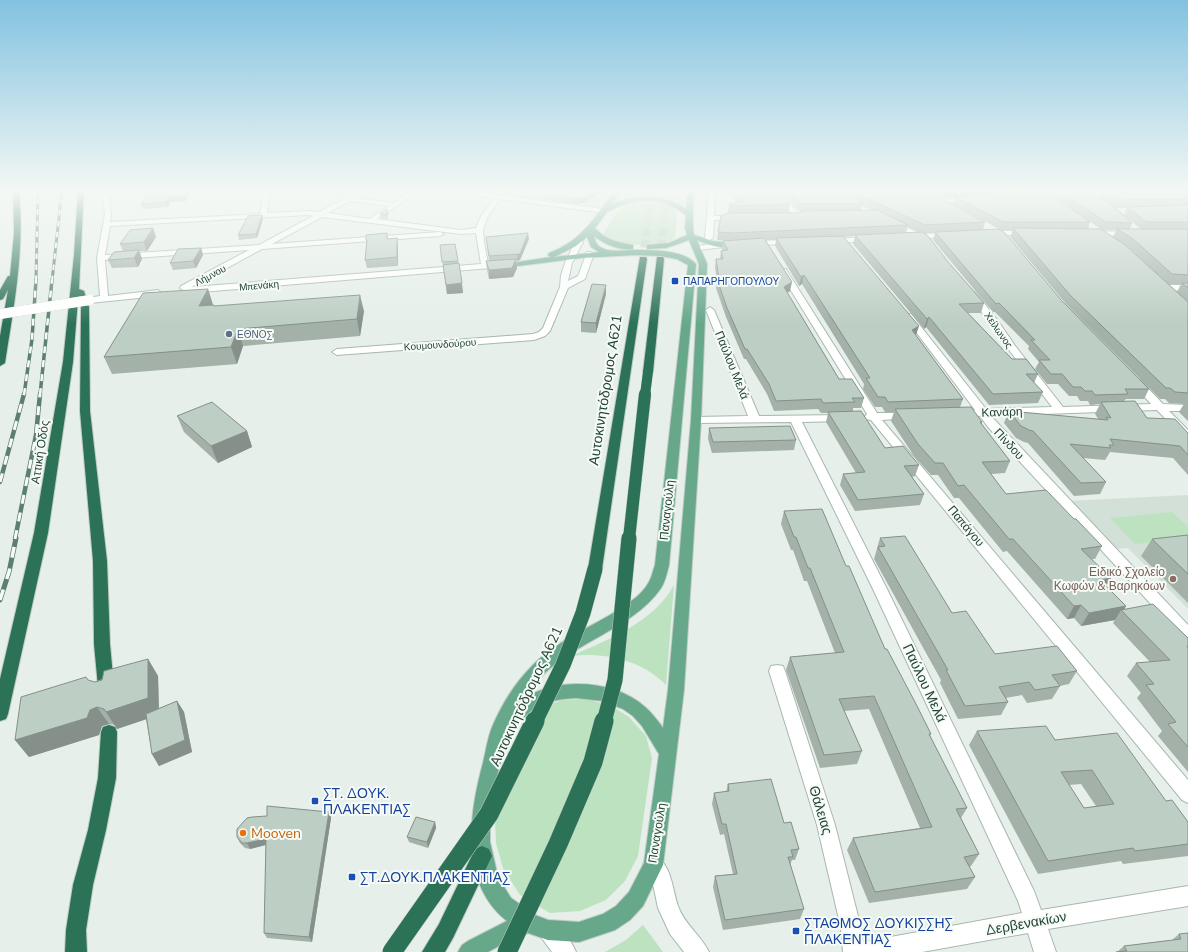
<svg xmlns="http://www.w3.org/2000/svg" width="1188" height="952" font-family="'Nunito Sans',sans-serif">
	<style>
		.built { fill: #d3e0d8 }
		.green { fill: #bde2c0 }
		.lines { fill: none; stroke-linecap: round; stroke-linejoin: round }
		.highway-tunnel { stroke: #bfcdc5; stroke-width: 8; stroke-dasharray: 8 3.5; stroke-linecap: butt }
		.minor-casing { stroke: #a7b8af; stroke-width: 2 }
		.major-casing { stroke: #c1cbc6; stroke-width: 2 }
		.highway-casing { stroke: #c1cbc6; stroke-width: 2 }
		.minor { fill: #fff; fill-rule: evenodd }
		.major { fill: #67a88b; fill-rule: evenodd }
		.highway { fill: #2c7257; fill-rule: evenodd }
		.rail-far3-casing { stroke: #5d7f6f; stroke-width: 3 }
		.rail-far2-casing { stroke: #5d7f6f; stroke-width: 3.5 }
		.rail-far1-casing { stroke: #5d7f6f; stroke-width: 4.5 }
		.rail-casing { stroke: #5d7f6f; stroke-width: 5 }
		.rail-far3 { stroke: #f7fbf8; stroke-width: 2; stroke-dasharray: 5.5; stroke-linecap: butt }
		.rail-far2 { stroke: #f7fbf8; stroke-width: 2.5; stroke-dasharray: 7; stroke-linecap: butt }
		.rail-far1 { stroke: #f7fbf8; stroke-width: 3; stroke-dasharray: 9; stroke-linecap: butt }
		.rail { stroke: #f7fbf8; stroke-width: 3.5; stroke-dasharray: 11; stroke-linecap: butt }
		.minor-bridge-casing { stroke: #a7b8af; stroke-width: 10; stroke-linecap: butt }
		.highway-bridge-far3-casing { stroke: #c1cbc6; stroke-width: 10; stroke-linecap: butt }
		.highway-bridge-far2-casing { stroke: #c1cbc6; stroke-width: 13; stroke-linecap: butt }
		.highway-bridge-far1-casing { stroke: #c1cbc6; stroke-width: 16; stroke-linecap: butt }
		.highway-bridge-casing { stroke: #c1cbc6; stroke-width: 20; stroke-linecap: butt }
		.minor-bridge { stroke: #fff; stroke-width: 10 }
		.highway-bridge-far3 { stroke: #2c7257; stroke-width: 10 }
		.highway-bridge-far2 { stroke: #2c7257; stroke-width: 12 }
		.highway-bridge-far1 { stroke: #2c7257; stroke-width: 15 }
		.highway-bridge { stroke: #2c7257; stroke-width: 19 }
		.wall { fill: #a3b1a9; fill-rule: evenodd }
		.shaded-wall { fill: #849089 }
		.building { fill: #bdcec4; stroke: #849089; fill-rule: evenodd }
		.transit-dot { fill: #1a4fb4; stroke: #f7fbf8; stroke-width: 1.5 }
		.service-dot { fill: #5c6f8a; stroke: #f7fbf8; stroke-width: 1.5 }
		.education-dot { fill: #8d6e63; stroke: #f7fbf8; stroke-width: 1.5 }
		.food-dot { fill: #e8710a; stroke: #f7fbf8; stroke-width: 1.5 }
		.labels { text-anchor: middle; stroke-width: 4; stroke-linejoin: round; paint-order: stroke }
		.far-street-label { font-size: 10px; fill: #224434; stroke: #f7fbf8 }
		.far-transit-label { font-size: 10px; fill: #164399; stroke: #f7fbf8; text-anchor: start }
		.far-service-label { font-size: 10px; fill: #4e5e75; stroke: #f7fbf8; text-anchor: start }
		.street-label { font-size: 12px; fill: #224434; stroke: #f7fbf8 }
		.education-label { font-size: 12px; fill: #785e54; stroke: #f7fbf8; text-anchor: end }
		.near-street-label { font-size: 14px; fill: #224434; stroke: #f7fbf8 }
		.near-transit-label { font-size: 14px; fill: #164399; stroke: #f7fbf8; text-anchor: start }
		.near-food-label { font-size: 14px; fill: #c56008; stroke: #f7fbf8; text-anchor: start }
	</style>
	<rect width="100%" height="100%" fill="#e6efe9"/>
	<g class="built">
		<polygon points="491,190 610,190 598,209 499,198"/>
		<polygon points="1188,495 1188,609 1128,548 1114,549 1067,501"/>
	</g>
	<g class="green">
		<path d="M625,190H681V203C661,196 640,196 619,199Z"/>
		<path d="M647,201C681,203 678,208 675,238C657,251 622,244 603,237L604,233C618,211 619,203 647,201Z"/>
		<polygon points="1172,512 1188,527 1188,539 1135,544 1110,518"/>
		<path d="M674,585L666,685C642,660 605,652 571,656C608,640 654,622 674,585Z"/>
		<polygon points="587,699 613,707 629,717 646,736 652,758 638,856 625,881 606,900 580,911 550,913 520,895 503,868 496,843 495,819 540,707 563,700"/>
		<polygon points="643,925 663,952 605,952 626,940"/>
	</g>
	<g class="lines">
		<g class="highway-tunnel">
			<polyline points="643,259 652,190"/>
			<polyline points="660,259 667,190"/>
		</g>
		<g class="minor-casing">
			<g id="minor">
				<path d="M102,190H108L109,192L154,190L109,196L111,214L110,222L260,214L264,190H270L267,213L308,211L319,212L360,190H369L356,198L393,203L413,190H421L377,219L461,230L476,228L481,216L494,199L441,190H462L491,194L494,192L499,195L604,209L607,211L604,213L500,199L488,216L483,230L484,242L488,264L506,263L507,265L503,267L188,293L180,288L181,286L249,250L105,260L108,296L158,290L162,293L158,296L90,303L87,302L86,300L87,298L100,296L97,258L105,214ZM350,201L388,206L370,219L328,213ZM308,215L313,216L259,245L105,255L110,226ZM322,217L461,234L476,233L481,264L192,287L262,249L440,236L444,234L440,232L272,244Z"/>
				<polygon points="709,190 715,190 714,216 737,216 741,218 737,220 714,220 713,238 709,240 705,238"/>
				<polygon points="771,190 778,190 801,217 801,219 797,219"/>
				<polygon points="831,190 839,190 859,205 921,234 950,233 954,235 950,237 926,238 923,240 909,239 908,237 911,235 855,207"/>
				<polygon points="1033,192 1115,191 1118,193 1115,195 1031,195 1031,193"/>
				<polygon points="969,197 972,199 971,200 940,204 937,202 940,200"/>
				<polygon points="985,231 1028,231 1032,233 1028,235 988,235 984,233"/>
				<polygon points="1089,231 1130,232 1134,234 1130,236 1092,235 1088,233"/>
				<polygon points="870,237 873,237 873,241 830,243 826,241 830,239"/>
				<polygon points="576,240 579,240 583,242 572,263 568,281 578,276 587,252 590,252 594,254 585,279 568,288 550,331 545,336 534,340 337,355 332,352 337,349 533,334 539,332 543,328 560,287 561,275 565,263"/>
				<polygon points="790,240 794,242 793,244 751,245 747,243 751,241"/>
				<polygon points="730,242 733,242 733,246 698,250 694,248 698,246"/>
				<polygon points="780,269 786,269 787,271 877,413 913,413 914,415 913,417 909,418 882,420 1188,780 1188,803 1182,800 871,420 865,419 864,417 867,414 779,271"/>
				<polygon points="1166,285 1188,285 1188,291 1163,290 1162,288 1163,286"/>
				<path d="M973,292L976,293L998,321L1016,347L1063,407L1151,404L1131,382L1136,379L1140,380L1163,404L1188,405V411H1169L1188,430V439L1184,438L1157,410L991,416L1188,625V641L1183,639L988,427L980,416L973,415L972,413L975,410L904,316L905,314H911L986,409L1052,407C1024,370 996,333 969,295Z"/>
				<polygon points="710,307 714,310 759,416 843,415 848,418 843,421 802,422 887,589 1034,891 1041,910 1188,886 1188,906 1048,929 1056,952 1034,952 1028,933 922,952 843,952 841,928 817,825 769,671 771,666 777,665 783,666 785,671 835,825 861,928 863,942 1022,913 1018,901 873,589 791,422 696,423 691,420 696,417 748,416 706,310"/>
				<path d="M653,855C672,863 672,889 678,906C684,924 701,935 709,952H684L670,934L658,908L653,884L643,865L646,858Z"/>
				<path d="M548,920C560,925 571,940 576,952H552L541,937L538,930L541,923Z"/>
			</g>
		</g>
		<g class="major-casing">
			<path id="major" d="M615,190H622L612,204C635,194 666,193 686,209L687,199L692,190H699L693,199V228L694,235L712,241L731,243L732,245C724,251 706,244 697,240L707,264L701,420L684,690L663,865L643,906L630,920L615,930L579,942L548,940L528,933L508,941L488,952H458L462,945L468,941L507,921C459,883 469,814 483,763C486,750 488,736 493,725C502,704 516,682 532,666C553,644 584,630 610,615C624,606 641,597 649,582C652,577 653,570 655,565L688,265L677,259L660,256L636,255L581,258L518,266L514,264L518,262L551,257L548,255L549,253C582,241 595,217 615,190ZM638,201C657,200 671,204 686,215L685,228L687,235L669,243L647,245V249L666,248L689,240L699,264L691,420L668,690L663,728C658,721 652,713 645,707C615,680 561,677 526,697C555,645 630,634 661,588C665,582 667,573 669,565L696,264C682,249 652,250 633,250C622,250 610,253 600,247C596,244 595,241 594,236C604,244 620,251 633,249V245C617,242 606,240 595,228L607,212L619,206ZM587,237L591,247L599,252L554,257L576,246ZM576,698L603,701L623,709L633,716L642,726L659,754L644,863L629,892L616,906L603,914L579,922L548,920L535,915L511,898L498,877L490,842V812L494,788L509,728C518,725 524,717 531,711C544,701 559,699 576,698Z"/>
		</g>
		<g class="highway-casing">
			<g id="highway">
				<path d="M13,190H19C25,249 14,305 5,363L0,366V336L8,290L3,299L0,300V290L8,276H10L14,233Z"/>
				<polygon points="78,190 84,190 79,289 84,291 89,307 90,411 107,561 110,644 114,687 112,692 106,694 100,692 98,687 94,644 93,561 80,411 81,307 78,299 73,362 48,533 8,714 6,719 0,721 0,679 34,533 63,362 74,255"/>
				<polygon points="688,190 694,190 692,200 687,199"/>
				<polygon points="640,257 646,257 647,259 602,569 600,573 595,574 590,573 588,569"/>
				<polygon points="657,257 663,257 664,259 653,372 648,375 643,372"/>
				<polygon points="109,725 115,727 117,732 116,778 106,830 93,885 86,930 87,952 65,952 66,930 73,885 88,830 98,778 101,732 103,727"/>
				<polygon points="482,846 489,849 492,856 453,938 445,952 422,952 439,924 475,849"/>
			</g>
		</g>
		<use href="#minor" class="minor"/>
		<use href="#major" class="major"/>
		<use href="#highway" class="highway"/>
		<g class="rail-far3-casing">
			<g id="rail-far3">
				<polyline points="36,281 38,190"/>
				<polyline points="52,281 62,190"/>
			</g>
		</g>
		<g class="rail-far2-casing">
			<g id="rail-far2">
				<polyline points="24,395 32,339 36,280"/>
				<polyline points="40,395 52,280"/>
			</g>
		</g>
		<g class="rail-far1-casing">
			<g id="rail-far1">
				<polyline points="0,482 24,394"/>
				<polyline points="15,539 36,435 40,394"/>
			</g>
		</g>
		<g class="rail-casing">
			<polyline id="rail" points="0,600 9,572 16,538"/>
		</g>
		<use href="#rail-far3" class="rail-far3"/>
		<use href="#rail-far2" class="rail-far2"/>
		<use href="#rail-far1" class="rail-far1"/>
		<use href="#rail" class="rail"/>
		<g class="minor-bridge-casing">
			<polyline id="minor-bridge" points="0,314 90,300"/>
		</g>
		<g class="highway-bridge-far3-casing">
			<polyline id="highway-bridge-far3" points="645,395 648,372"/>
		</g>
		<g class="highway-bridge-far2-casing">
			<polyline id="highway-bridge-far2" points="629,539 645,394"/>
		</g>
		<g class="highway-bridge-far1-casing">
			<g id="highway-bridge-far1">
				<polyline points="535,722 563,665 583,613 595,569"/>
				<polyline points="604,722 615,680 629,538"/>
			</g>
		</g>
		<g class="highway-bridge-casing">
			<g id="highway-bridge">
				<polyline points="392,952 489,814 535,721"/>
				<polyline points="507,952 558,844 593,762 604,721"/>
			</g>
		</g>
		<use href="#minor-bridge" class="minor-bridge"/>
		<use href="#highway-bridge-far3" class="highway-bridge-far3"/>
		<use href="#highway-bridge-far2" class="highway-bridge-far2"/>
		<use href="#highway-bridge-far1" class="highway-bridge-far1"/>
		<use href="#highway-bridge" class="highway-bridge"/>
	</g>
	<g class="wall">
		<polygon points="151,190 190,190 186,201 170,202 168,207 143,209 141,204"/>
		<polygon points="537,190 603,190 602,193 583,203 575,204 543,199 543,195 537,195"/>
		<path d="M728,190H777L790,204L789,213H764H800L802,212H800L780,190H931L946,201L985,222L983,230L999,229L953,204L955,197L943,198L932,190H1032L984,195L1090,222L1088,229L1113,237L1116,230H1102L1055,197L1057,190H1089L1099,196L1101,190H1188V421L1179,412L1184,404L1169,403L1165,399H1160L1066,304L1010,237L1013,230H1000L1062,301L1149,389L1144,399H1126L1124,401L1147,418L1188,433V475L1173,458L1110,452L1107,457L1105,460L1083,458L1106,482L1100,494L1074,496L1028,443L1024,442L1016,438L1004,423L1009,411L1099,420L1095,414L1100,404L1090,405L1088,401H1080L1077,396H1069L1058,384H1047L1035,369L1039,362L1028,349L1029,346L995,312H993L933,240L935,233H925L949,263L984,303L981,313H968L1012,359L1038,374L1034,383L1043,392L1038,403L989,405L926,327L924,329L853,244L855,236L843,237L963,399L960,407L982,422V425L1010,461L1005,473L991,474L1006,494L1074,519L1102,546L1095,559H1092L1106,586L1126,606L1124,609L1188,638V772L1158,736L1162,731L1137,698L1141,693L1127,676L1136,663L1150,662L1113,623L1115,620L1081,626L1074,618L1067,619L1007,551L1003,552L959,498H954L938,475H931L914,456L891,421L894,412H885L882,407H875L863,389L864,384L802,284L799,286L775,246L776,240H766L790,291L787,293L839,379L864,398L861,408H853V411L885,448L919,465L915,476L912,477L924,494L920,505L855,511L840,485L843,474L856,473L826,422L828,413H821L818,409L774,411L767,394L746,359H744L726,317L716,288L717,279L715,268L716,259H720L721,251H722V250L723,241H726L717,240L718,232L729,213L728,212L729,204L737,203ZM862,205L874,210L861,211ZM1116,208H1127L1124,215ZM1127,218L1141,229H1130L1132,223ZM908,227L919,232H906ZM1120,242L1129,248L1167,283ZM1168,284H1181L1177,292Z"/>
		<polygon points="388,213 388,219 381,218 380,214"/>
		<polygon points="262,215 263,219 257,238 239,240 238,235"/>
		<polygon points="153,228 156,237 147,251 139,251 142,259 138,267 112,268 108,260 123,251 120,244"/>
		<polygon points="387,233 388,239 398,246 398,266 367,268 365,260 367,246 366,240"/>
		<polygon points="486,237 529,239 520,260 516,261 517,268 513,277 489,279 487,270 486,261 489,261"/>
		<polygon points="455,244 463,293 447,294 440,245"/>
		<polygon points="201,248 203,255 196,268 173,270 170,263"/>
		<polygon points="606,285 606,294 596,333 581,332 581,322"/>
		<polygon points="208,289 213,305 214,305 215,306 364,311 360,336 243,346 237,364 112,374 104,357"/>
		<polygon points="177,416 247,431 252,447 218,463 184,432"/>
		<polygon points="709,428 796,440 794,450 712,453 708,439"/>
		<polygon points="784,511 846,566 885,649 931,734 930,736 967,808 961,818 979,854 971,866 969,867 975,877 967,889 869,903 847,850 853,838 920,828 869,709 844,711 862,751 857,764 820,768 786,670 790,657 835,653 807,581 804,581 793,550 791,550 781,524"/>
		<polygon points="1188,535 1188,603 1141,556 1152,539"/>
		<polygon points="880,538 952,613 995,654 1077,671 1069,684 1060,686 1052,699 1027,703 1022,695 1006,698 1008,702 1001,715 958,719 940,683 941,680 874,559"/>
		<polygon points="148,659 158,676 159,708 177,701 184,712 192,752 159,766 152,754 146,719 117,729 115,725 109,724 102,726 99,735 29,757 15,740 89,681 95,682"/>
		<path d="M977,731L1055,740L1166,801L1188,822V856L1123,864L1121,861L1038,874L969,745ZM1081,784L1096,806L1084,808L1069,785Z"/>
		<polygon points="728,784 784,823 799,849 795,860 792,860 790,865 804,909 800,919 723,930 713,887 715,876 733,874 724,834 720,835 712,804 714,793 726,792"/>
		<polygon points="329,812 331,818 312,942 267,938 264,933 266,845 250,849 245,848 240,843 237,837"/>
		<polygon points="435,822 436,828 428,848 409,842 407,837"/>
		<polygon points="1188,933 1188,952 1117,952 1124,946 1172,940 1179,934"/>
	</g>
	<g class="shaded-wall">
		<polygon points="187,190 190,190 186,201 170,202 168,207 166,202 168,197"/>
		<polygon points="597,190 603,190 602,193 583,203 575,204 575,199"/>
		<polygon points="948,190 1032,190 943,198 946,191"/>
		<polygon points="262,215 263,219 257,238 256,234"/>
		<polygon points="153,228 156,237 147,251 144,242"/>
		<polygon points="528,233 529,239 520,260 517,261 517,254"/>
		<polygon points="397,238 398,246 398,266 397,257"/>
		<polygon points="201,248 203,255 196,268 193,261"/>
		<polygon points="139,250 142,259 138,267 134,258"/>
		<polygon points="516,259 517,268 513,277 489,279 489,270"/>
		<polygon points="804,275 802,284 799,286 801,277"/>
		<polygon points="792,282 790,291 782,296 784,287"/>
		<polygon points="462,283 463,293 447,294 446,285"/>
		<polygon points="606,285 606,294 596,333 596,323"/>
		<polygon points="208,289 213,305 205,323 199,306"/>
		<polygon points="360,295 364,311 360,336 357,319"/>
		<polygon points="929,317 926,327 924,329 927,319"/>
		<polygon points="919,326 916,335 912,330"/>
		<polygon points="238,329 243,346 237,364 231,347"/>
		<polygon points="247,431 252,447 218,463 211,446"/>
		<polygon points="1111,578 1103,591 1100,580"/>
		<polygon points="1081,605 1074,618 1067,619 1074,606"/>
		<polygon points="1126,606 1123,612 1121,610 1115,620 1081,626 1089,613"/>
		<polygon points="148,659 158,676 159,715 117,729 106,712"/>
		<polygon points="177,701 184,712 192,752 159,766 152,754"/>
		<polygon points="97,707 109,724 102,726 99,735 29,757 15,740"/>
		<polygon points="329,812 331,818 312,942 309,937"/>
		<polygon points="435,822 436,828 428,848 427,842"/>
		<polygon points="266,839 269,844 250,849 247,843"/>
	</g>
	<g class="building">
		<polygon points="151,190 187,190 185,196 168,197 166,202 141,204"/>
		<polygon points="542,190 597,190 583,198 575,199 543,195 546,191"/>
		<polygon points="735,190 777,190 790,204 731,206 729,204 744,202"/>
		<polygon points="788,190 843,190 863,204 801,204"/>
		<polygon points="854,190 931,190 946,201 985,222 925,225 862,196"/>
		<polygon points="1044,190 1090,222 1003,222 955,197"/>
		<polygon points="1058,190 1089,190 1114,207 1132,223 1106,222"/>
		<polygon points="1105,190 1188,190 1188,199 1120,200"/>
		<polygon points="1188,205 1188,222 1146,222 1128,207"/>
		<polygon points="387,209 387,215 380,214 382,212"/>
		<polygon points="877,210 908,225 732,233 718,232 721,216 727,213 800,213 804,211"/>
		<polygon points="262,215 256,234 238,235 248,216"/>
		<polygon points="153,228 144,242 120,244 130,230"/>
		<polygon points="1013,228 1101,229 1125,245 1188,302 1188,393 1175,392 1170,388 1166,388 1070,295"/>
		<polygon points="999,229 1005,233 1062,301 1149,389 1125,389 1128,394 1095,395 1092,391 1085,391 1081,387 1073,387 1062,374 1051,374 1039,360 1050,360 1031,340 1035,340 999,303 996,304 935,232"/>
		<polygon points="1117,229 1188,229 1188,275 1172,274 1133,239"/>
		<polygon points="922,232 928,236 949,263 984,303 959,304 1012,359 1026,359 1038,374 1026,374 1043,392 993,394 929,317 927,319 855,235"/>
		<polygon points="387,233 387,239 397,238 397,257 365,260 367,240 366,240 366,235"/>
		<polygon points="528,233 520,254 489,256 486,237"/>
		<polygon points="843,236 919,326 912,330 963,399 888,402 885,397 878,397 866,378 870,378 804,275 801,277 776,238"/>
		<polygon points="764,238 792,282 784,287 839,379 852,379 864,398 852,398 855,402 823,403 821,399 776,401 769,384 747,349 745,349 727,308 717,279 719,279 716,259 723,259 721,251 728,250 723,241"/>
		<polygon points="455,244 458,261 442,262 440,245"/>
		<polygon points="201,248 193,261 170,263 178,249"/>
		<polygon points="139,250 134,258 108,260 114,252"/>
		<polygon points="516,259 512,268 489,270 486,261"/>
		<polygon points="459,263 462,283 446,285 443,265"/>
		<polygon points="1182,283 1188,283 1188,288"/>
		<polygon points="592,284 606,285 596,323 581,322"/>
		<polygon points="208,289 199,306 214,305 214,306 360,295 357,319 238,329 231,347 104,357 143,293"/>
		<polygon points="1135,401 1147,418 1175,419 1188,433 1188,455 1180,446 1110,439 1114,445 1109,445 1111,448 1070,444 1106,482 1081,483 1033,431 1029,430 1021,426 1009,411 1108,420 1106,417 1111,418 1101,402"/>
		<polygon points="212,402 247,431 211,446 177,416"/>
		<polygon points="971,407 982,422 980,422 1010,461 982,462 1006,494 1046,490 1074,519 1076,519 1102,546 1081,549 1111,578 1100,580 1126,606 1089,613 1081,605 1074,606 1013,539 1009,539 964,485 958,486 943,463 935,463 918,444 895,409"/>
		<polygon points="861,411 885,448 903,446 919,465 904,466 924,494 858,500 843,474 865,472 828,412"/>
		<polygon points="790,426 796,440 713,442 709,428"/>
		<polygon points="822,509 846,566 849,566 885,649 887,649 916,704 931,734 929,734 967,808 956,809 979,854 964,857 975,877 875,892 853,838 932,827 874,696 839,699 862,751 824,755 790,657 844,652 810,568 808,568 796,537 794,537 784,511"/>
		<polygon points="1188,535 1188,574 1152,539"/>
		<polygon points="905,536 952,613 966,611 995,654 1057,646 1077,671 1052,675 1060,686 1035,690 1029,682 999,687 1008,702 965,706 946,670 948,670 878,547 885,546 880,538"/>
		<polygon points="1153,604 1188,638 1188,646 1187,646 1188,648 1188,747 1168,724 1176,722 1146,685 1154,684 1136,663 1170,660 1121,610"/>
		<polygon points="148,659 148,698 106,712 104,709 97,707 90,710 87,718 15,740 21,697 86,677 88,680 95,682 102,680 104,671"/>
		<polygon points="177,701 185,740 152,754 146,714"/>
		<path d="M1046,726L1055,740L1117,733L1166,801L1172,800L1188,822V844L1135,851L1133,848L1048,861L977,731ZM1092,770L1114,804L1084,808L1061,772Z"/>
		<polygon points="771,779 784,823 791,822 799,849 791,850 793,857 788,857 804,909 725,920 715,876 737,874 726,824 722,824 714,793 729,791 728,784"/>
		<polygon points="267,806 329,812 309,937 264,933 266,839 247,843 242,843 237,837 237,829 247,818 252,817 267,816"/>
		<polygon points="416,817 435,822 427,842 407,837"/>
		<polygon points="1188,933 1188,952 1116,952 1127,951 1124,946 1181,939 1179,934"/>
	</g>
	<linearGradient id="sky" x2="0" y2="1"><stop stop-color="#82c2e0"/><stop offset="0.59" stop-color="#f4f8f5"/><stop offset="1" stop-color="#f4f8f5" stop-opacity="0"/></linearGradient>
	<rect width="1188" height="324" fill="url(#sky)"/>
	<g class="transit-dot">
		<rect x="671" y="277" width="8" height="8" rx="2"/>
		<rect x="311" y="797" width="8" height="8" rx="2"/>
		<rect x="348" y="873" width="8" height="8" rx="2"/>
		<rect x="792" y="927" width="8" height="8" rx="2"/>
	</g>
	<circle class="service-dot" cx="229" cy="334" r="4"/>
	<circle class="education-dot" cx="1173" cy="579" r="4"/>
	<circle class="food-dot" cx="243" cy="833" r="4"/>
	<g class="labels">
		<g class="far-street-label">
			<text transform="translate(210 275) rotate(-28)" y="4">Λήμνου</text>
			<text transform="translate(259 285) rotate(-5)" y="4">Μπενάκη</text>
			<text transform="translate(999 330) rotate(55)" y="4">Χείλωνος</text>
			<text transform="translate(440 344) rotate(-4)" y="4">Κουμουνδούρου</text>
		</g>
		<g class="far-transit-label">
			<text x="683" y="285">ΠΑΠΑΡΗΓΟΠΟΥΛΟΥ</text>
		</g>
		<g class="far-service-label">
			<text x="237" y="338">ΕΘΝΟΣ</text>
		</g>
		<g class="street-label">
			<text transform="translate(732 365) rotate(68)" y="4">Παύλου Μελά</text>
			<text transform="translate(1002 412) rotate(-2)" y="4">Κανάρη</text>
			<text transform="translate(1009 444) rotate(47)" y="4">Πίνδου</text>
			<text transform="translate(40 452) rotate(-81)" y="4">Αττική Οδός</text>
			<text transform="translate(667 510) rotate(-84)" y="4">Παναγούλη</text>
			<text transform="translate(966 526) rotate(50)" y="4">Παπάγου</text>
			<text transform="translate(657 833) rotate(-81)" y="4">Παναγούλη</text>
		</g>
		<g class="education-label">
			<text x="1165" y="576">Ειδικό Σχολείο<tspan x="1165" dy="14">Κωφών &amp; Βαρηκόων</tspan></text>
		</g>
		<g class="near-street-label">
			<text transform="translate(605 390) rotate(-81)" y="5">Αυτοκινητόδρομος Α621</text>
			<text transform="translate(925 683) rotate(65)" y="5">Παύλου Μελά</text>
			<text transform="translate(526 696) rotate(-65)" y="5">Αυτοκινητόδρομος Α621</text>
			<text transform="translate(821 810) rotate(73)" y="5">Θάλειας</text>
			<text transform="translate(1026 923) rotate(-10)" y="5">Δερβενακίων</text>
		</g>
		<g class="near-transit-label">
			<text x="323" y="798">ΣΤ. ΔΟΥΚ.<tspan x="323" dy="16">ΠΛΑΚΕΝΤΙΑΣ</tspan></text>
			<text x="360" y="882">ΣΤ.ΔΟΥΚ.ΠΛΑΚΕΝΤΙΑΣ</text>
			<text x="804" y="928">ΣΤΑΘΜΟΣ ΔΟΥΚΙΣΣΗΣ<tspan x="804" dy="16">ΠΛΑΚΕΝΤΙΑΣ</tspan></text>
		</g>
		<g class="near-food-label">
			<text x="251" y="838">Mooven</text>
		</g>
	</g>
</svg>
